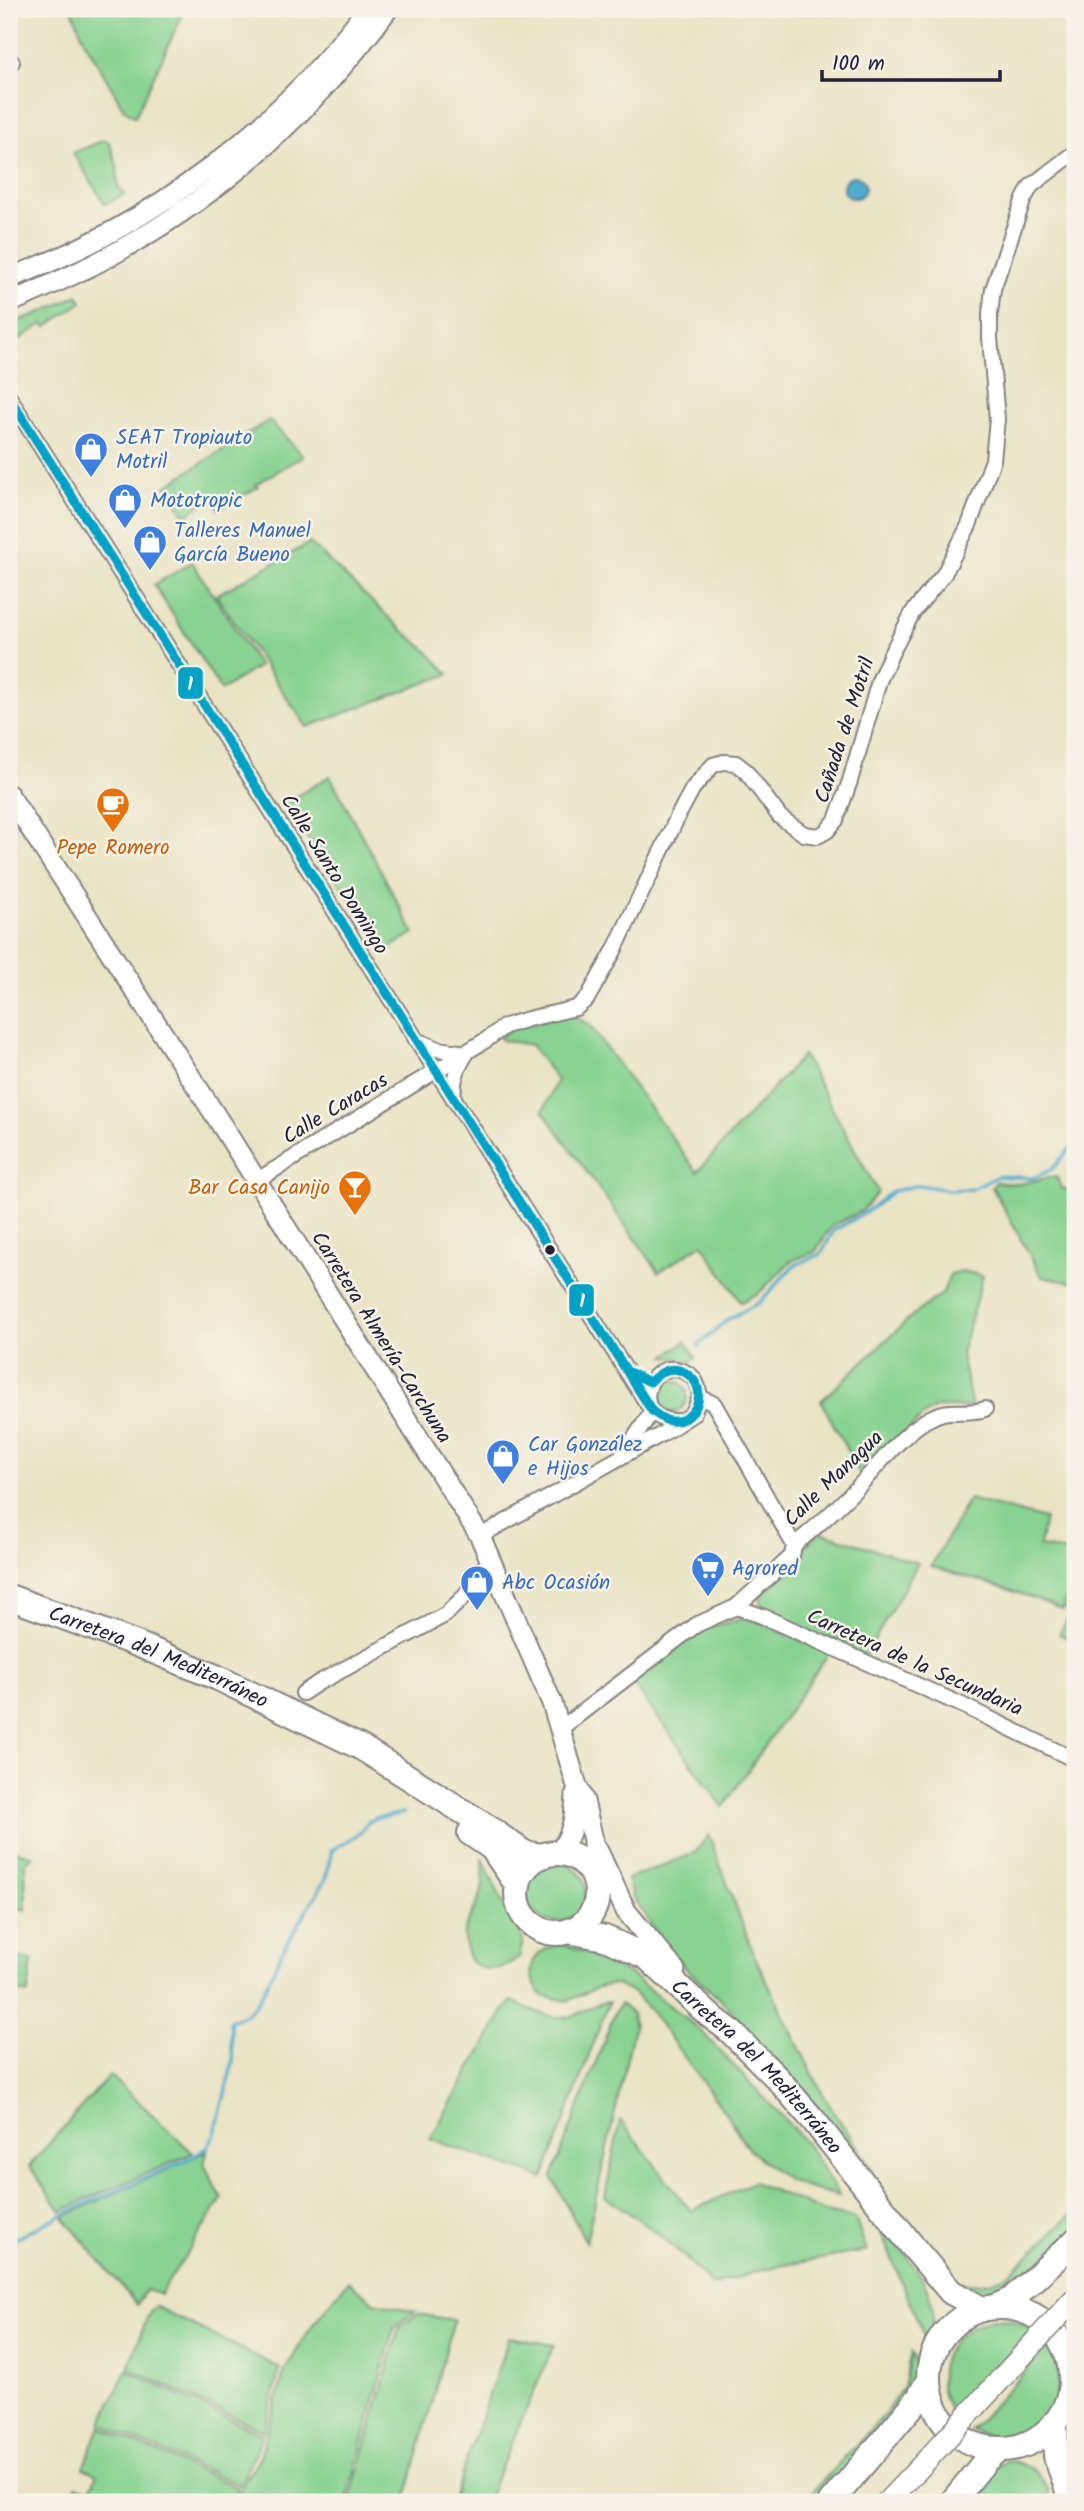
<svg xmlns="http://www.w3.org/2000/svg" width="1084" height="2511" font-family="Kalam,sans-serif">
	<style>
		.green { fill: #88d391; stroke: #557a66; stroke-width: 2 }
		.water { fill: #51adcf; stroke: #3a6885; stroke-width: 2 }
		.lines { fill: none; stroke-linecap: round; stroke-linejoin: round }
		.stream { stroke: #51adcf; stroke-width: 3.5 }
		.street-casing { stroke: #868280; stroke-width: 18 }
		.secondary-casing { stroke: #868280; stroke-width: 23 }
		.primary-casing { stroke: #868280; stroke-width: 24 }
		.highway-casing { stroke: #868280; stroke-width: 28 }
		.street { stroke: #fff; stroke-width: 14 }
		.secondary { stroke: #fff; stroke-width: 19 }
		.primary { stroke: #fff; stroke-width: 21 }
		.highway { stroke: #fff; stroke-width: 24 }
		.primary-bridge-casing { stroke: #868280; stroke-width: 24; stroke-linecap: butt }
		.primary-bridge { stroke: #fff; stroke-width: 21 }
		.bus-1-casing { stroke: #f7f3e8; stroke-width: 14 }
		.bus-1 { stroke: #02a2c7; stroke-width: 9 }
		.bus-dot { fill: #22223b; stroke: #f7f3e8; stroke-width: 2.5 }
		.labels { text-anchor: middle; stroke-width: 5; stroke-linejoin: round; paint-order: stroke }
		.shop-label { font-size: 21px; fill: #366cbe; stroke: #f7f3e8; text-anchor: start }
		.street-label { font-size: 21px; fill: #22223b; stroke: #f7f3e8 }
		.food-label { font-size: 21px; fill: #c56008; stroke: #f7f3e8 }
		.line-badge { stroke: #f7f3e8; stroke-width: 2.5 }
		.badge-label { font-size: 19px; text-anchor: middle; font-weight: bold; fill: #fff }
	</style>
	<rect width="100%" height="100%" fill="#f7f3e8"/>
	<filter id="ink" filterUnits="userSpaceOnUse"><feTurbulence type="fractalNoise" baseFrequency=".0143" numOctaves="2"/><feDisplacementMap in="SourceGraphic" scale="14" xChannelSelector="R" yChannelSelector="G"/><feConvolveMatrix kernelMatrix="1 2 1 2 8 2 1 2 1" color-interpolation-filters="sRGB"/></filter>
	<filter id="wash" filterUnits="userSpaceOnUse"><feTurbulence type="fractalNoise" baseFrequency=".00686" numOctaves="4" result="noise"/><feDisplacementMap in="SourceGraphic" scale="28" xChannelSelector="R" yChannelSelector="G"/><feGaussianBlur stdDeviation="1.57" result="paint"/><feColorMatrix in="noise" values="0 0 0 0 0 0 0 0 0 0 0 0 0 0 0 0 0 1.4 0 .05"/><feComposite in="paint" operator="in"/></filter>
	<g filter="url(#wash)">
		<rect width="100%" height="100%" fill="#eae3c4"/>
		<g class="green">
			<polygon points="72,9 185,9 135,117 124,109 84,40"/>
			<polygon points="104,140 109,142 117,166 118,187 125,194 105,204 73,153"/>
			<polygon points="78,295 82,302 46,327 43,324 9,346 11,324 49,309"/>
			<polygon points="269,420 303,456 256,484 258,487 219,509 209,498 185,516 166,486"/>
			<polygon points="310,543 402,630 423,647 449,674 307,727 216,595"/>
			<polygon points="192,562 259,666 221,690 154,585"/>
			<polygon points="330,776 414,933 386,950 284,804"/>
			<polygon points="560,1016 575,1016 590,1026 697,1172 803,1055 878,1192 862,1211 832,1226 815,1252 791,1261 759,1293 741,1302 702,1244 659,1272 543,1111 557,1080 531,1045 502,1040 499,1036 515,1028"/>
			<polygon points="1056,1176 1062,1188 1075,1193 1075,1283 1042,1277 992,1187 996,1182 1019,1184"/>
			<polygon points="962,1271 983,1276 961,1354 972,1407 937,1407 923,1416 861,1476 821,1401 913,1315 943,1293 950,1274"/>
			<polygon points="686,1341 696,1358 691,1362 665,1356"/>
			<circle cx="671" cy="1396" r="16"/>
			<polygon points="969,1499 1045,1519 1039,1546 1075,1554 1063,1610 1028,1596 931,1566"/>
			<polygon points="820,1532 918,1563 865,1657 764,1612 759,1597 800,1560 806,1545"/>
			<polygon points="1075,1565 1075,1642 1059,1634 1071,1613 1066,1609"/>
			<polygon points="742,1619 751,1619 826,1651 827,1656 723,1807 632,1682 704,1628"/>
			<polygon points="709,1835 754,1955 797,2043 826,2100 873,2171 868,2177 728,2007 683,1966 657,1934 633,1897 627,1879 695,1853"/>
			<polygon points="9,1848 33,1856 25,1864 26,1910 9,1906"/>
			<path d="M482,1857L506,1910L519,1929L523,1940L519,1958C501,1971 472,1977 466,1949C465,1944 463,1937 464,1932C469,1916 481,1902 483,1885C484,1877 483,1866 482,1857Z"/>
			<circle cx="556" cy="1892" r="30"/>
			<path d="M563,1944L589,1954L631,1975L699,2029L805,2141L839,2196L807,2188L788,2180L749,2150L726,2114L652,2013L634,1993L614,1984L599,1987L567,2001L543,1996C521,1972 532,1949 563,1944Z"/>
			<polygon points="9,1955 32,1960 28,1994 9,1990"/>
			<path d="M512,2001C527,2008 550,2019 567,2017C582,2015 593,2002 609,2002L543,2178L430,2139L507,2006Z"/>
			<polygon points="620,2004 632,2014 634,2027 586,2242 552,2177 615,2012"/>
			<polygon points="110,2075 193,2153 61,2211 29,2166"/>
			<path d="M620,2120L691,2211L753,2182L825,2212L855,2218L867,2251L773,2267L712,2285C679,2248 646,2223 605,2197Z"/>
			<polygon points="207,2151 204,2164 222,2199 160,2294 145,2290 137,2305 63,2217"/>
			<path d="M1075,2211V2228C1060,2243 1004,2301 985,2298C976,2297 964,2287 956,2282C976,2285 992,2284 1010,2273Z"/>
			<path d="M875,2218C903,2253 950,2294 927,2343Z"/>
			<polygon points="348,2281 374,2302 415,2311 394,2328 346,2502 238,2502 242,2485 260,2457 285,2370 313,2324"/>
			<polygon points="156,2307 280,2368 264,2431 128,2368 150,2311"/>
			<polygon points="417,2314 454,2320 405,2502 349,2502 399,2328"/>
			<path d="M994,2319L1012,2320L1033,2329L953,2416C926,2374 945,2329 994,2319Z"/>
			<polygon points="509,2337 554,2345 486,2502 452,2502"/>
			<path d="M1048,2346C1060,2361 1061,2375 1057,2393C1048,2433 1006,2447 971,2430Z"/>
			<polygon points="911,2353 919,2369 917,2384 821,2502 803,2502 885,2414 903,2387"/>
			<polygon points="126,2370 262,2434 258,2447 239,2485 101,2424"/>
			<polygon points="100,2427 238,2488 235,2502 92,2502 74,2494 76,2485 90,2490 97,2474 83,2468"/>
			<path d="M1007,2460C1032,2466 1038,2470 1050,2493L1038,2502H965L992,2470Z"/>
		</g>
		<circle class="water" cx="854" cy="187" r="11"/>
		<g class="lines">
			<g class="stream">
				<polyline points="698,1346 727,1320 760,1302 793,1266 821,1254 834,1230 865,1213 893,1191 919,1185 949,1190 972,1189 998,1176 1033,1178 1052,1169 1075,1143"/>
				<polyline points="9,2242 61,2215 195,2156 208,2147 215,2133 233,2062 230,2021 245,2015 259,2000 282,1952 325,1880 332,1850 360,1833 368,1822 376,1818 404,1813"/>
			</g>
		</g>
	</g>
	<g filter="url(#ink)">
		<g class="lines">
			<g class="street-casing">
				<g id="street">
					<polyline points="1073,9 1075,11"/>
					<polyline points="9,63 12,62"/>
					<polyline points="9,397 648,1405"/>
					<polyline points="416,1040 438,1049 466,1053"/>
					<path d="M454,1100C452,1082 456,1070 466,1054"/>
					<polyline points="256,1181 486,1040 505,1026 528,1019 576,1008 587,999 614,951 679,814 693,788 713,765 724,762 736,763 745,770 780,817 804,834 818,836 827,831 836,820 850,781 879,681 891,654 913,612 944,574 969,525 993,460 997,419 990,338 990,314 993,289 1023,201 1031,186 1075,152"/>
					<polyline points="700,1397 714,1404 794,1545"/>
					<polyline points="624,1454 652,1411"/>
					<path d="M480,1536L662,1434L693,1414L700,1397C698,1384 695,1376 683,1371C645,1356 628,1424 680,1421"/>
					<path d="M794,1545C817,1527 838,1507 858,1487C880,1464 911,1421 943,1413C957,1410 971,1414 985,1409"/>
					<polyline points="736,1607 762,1616 964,1706 1075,1760"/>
					<polyline points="303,1693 318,1683 445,1615 466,1595 473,1581 491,1559"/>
					<polyline points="560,1729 696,1625 736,1607 792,1556 794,1545"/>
				</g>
			</g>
			<g class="secondary-casing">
				<g id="secondary">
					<path d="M9,278C151,227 277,130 367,9"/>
					<path d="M9,303C50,285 91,268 129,245C231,187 319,103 388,9"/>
					<polyline points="9,795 219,1121 480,1536 552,1703 577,1786 584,1801 593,1840 594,1878"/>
					<polyline points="597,1849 626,1911 675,1970"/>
					<path d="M558,1853C573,1835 575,1817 576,1794"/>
				</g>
			</g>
			<g class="primary-casing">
				<polyline id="primary" points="887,2502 924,2463"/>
			</g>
			<g class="highway-casing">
				<g id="highway">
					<path id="s1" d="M9,1597L137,1644L218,1678L362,1748L486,1826L524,1853L542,1856"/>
					<polyline points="470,1833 492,1848 518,1886"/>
					<circle cx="557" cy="1893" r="40"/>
					<path id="s2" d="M569,1931L605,1938L647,1957L709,2015L729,2030L778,2079L815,2122L913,2247L951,2292L982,2309"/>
					<polyline points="995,2307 1011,2300 1075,2241"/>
					<circle cx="1000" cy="2378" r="71"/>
					<polyline points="1055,2423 1056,2456 1072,2502"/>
					<polyline points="831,2502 919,2398 929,2379"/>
					<polyline points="952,2502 987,2459 998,2449"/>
				</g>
			</g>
			<use href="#street" class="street"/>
			<use href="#secondary" class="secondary"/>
			<use href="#primary" class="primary"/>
			<use href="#highway" class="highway"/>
			<g class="primary-bridge-casing">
				<polyline id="primary-bridge" points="924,2463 1075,2298"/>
			</g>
			<use href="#primary-bridge" class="primary-bridge"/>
			<g class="bus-1-casing">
				<path id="bus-1" d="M9,397L652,1411C656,1414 661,1418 666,1420C695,1429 713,1387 684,1372C670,1365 660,1372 650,1382L629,1372"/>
			</g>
			<use href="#bus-1" class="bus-1"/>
		</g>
	</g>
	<defs>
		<g id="shop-pin" transform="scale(1.75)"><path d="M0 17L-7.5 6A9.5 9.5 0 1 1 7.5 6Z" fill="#3f7fe0" stroke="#f7f3e8"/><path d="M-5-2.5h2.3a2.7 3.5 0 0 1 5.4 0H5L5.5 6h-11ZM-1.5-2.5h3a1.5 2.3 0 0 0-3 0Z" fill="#fff"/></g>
		<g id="cafe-pin" transform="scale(1.75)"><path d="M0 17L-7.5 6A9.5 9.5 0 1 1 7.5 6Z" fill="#e8710a" stroke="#f7f3e8"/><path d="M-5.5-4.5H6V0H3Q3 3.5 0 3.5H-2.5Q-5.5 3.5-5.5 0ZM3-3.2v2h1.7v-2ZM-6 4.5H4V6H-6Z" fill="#fff"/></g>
		<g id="bar-pin" transform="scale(1.75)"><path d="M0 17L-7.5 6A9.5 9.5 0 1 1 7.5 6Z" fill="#e8710a" stroke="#f7f3e8"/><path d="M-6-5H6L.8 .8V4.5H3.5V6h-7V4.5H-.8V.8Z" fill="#fff"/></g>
		<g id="supermarket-pin" transform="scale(1.75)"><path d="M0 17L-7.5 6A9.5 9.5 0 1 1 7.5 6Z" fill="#3f7fe0" stroke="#f7f3e8"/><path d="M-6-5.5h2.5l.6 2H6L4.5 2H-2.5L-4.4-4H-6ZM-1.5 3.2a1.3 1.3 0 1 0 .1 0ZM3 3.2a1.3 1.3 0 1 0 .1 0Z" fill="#fff"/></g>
	</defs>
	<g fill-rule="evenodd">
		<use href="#shop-pin" x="91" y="449"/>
		<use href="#shop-pin" x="125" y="500"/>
		<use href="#shop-pin" x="150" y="542"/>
		<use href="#cafe-pin" x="113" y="804"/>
		<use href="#bar-pin" x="355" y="1187"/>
		<use href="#shop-pin" x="503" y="1456"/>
		<use href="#supermarket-pin" x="708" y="1568"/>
		<use href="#shop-pin" x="477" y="1582"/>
	</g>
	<circle class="bus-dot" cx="550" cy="1250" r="6"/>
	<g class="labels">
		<g class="shop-label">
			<text x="116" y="444">SEAT Tropiauto<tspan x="116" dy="24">Motril</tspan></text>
			<text x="150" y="507">Mototropic</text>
			<text x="174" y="537">Talleres Manuel<tspan x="174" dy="24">García Bueno</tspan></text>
			<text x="528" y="1451">Car González<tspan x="528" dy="24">e Hijos</tspan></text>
			<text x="732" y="1575">Agrored</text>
			<text x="502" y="1589">Abc Ocasión</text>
		</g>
		<g class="street-label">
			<text transform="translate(844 730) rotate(-72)" y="7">Cañada de Motril</text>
			<text transform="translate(335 874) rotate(58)" y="7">Calle Santo Domingo</text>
			<text transform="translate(335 1108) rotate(-31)" y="7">Calle Caracas</text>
			<text transform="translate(382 1337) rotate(58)" y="7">Carretera Almería-Carchuna</text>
			<text transform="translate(833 1478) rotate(-44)" y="7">Calle Managua</text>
			<text dy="7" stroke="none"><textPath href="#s1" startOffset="161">Carretera del Mediterráneo</textPath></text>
			<text transform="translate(915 1662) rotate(24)" y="7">Carretera de la Secundaria</text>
			<text dy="7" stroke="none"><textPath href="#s2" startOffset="238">Carretera del Mediterráneo</textPath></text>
		</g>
		<g class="food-label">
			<text x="113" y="854">Pepe Romero</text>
			<text x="330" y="1194" text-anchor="end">Bar Casa Canijo</text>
		</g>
	</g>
	<g class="line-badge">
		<rect x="177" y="666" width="27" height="34" rx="7" fill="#02a2c7"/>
		<rect x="568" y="1283" width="27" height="34" rx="7" fill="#02a2c7"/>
	</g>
	<g class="badge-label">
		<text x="190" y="690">1</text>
		<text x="582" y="1307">1</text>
	</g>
	<rect width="1084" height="2511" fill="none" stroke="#f7f3e8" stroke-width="35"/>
	<path d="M822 70v10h178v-10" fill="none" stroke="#22223b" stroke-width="3.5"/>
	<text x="832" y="70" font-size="21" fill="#22223b" stroke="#f7f3e8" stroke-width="5" paint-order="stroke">100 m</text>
</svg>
